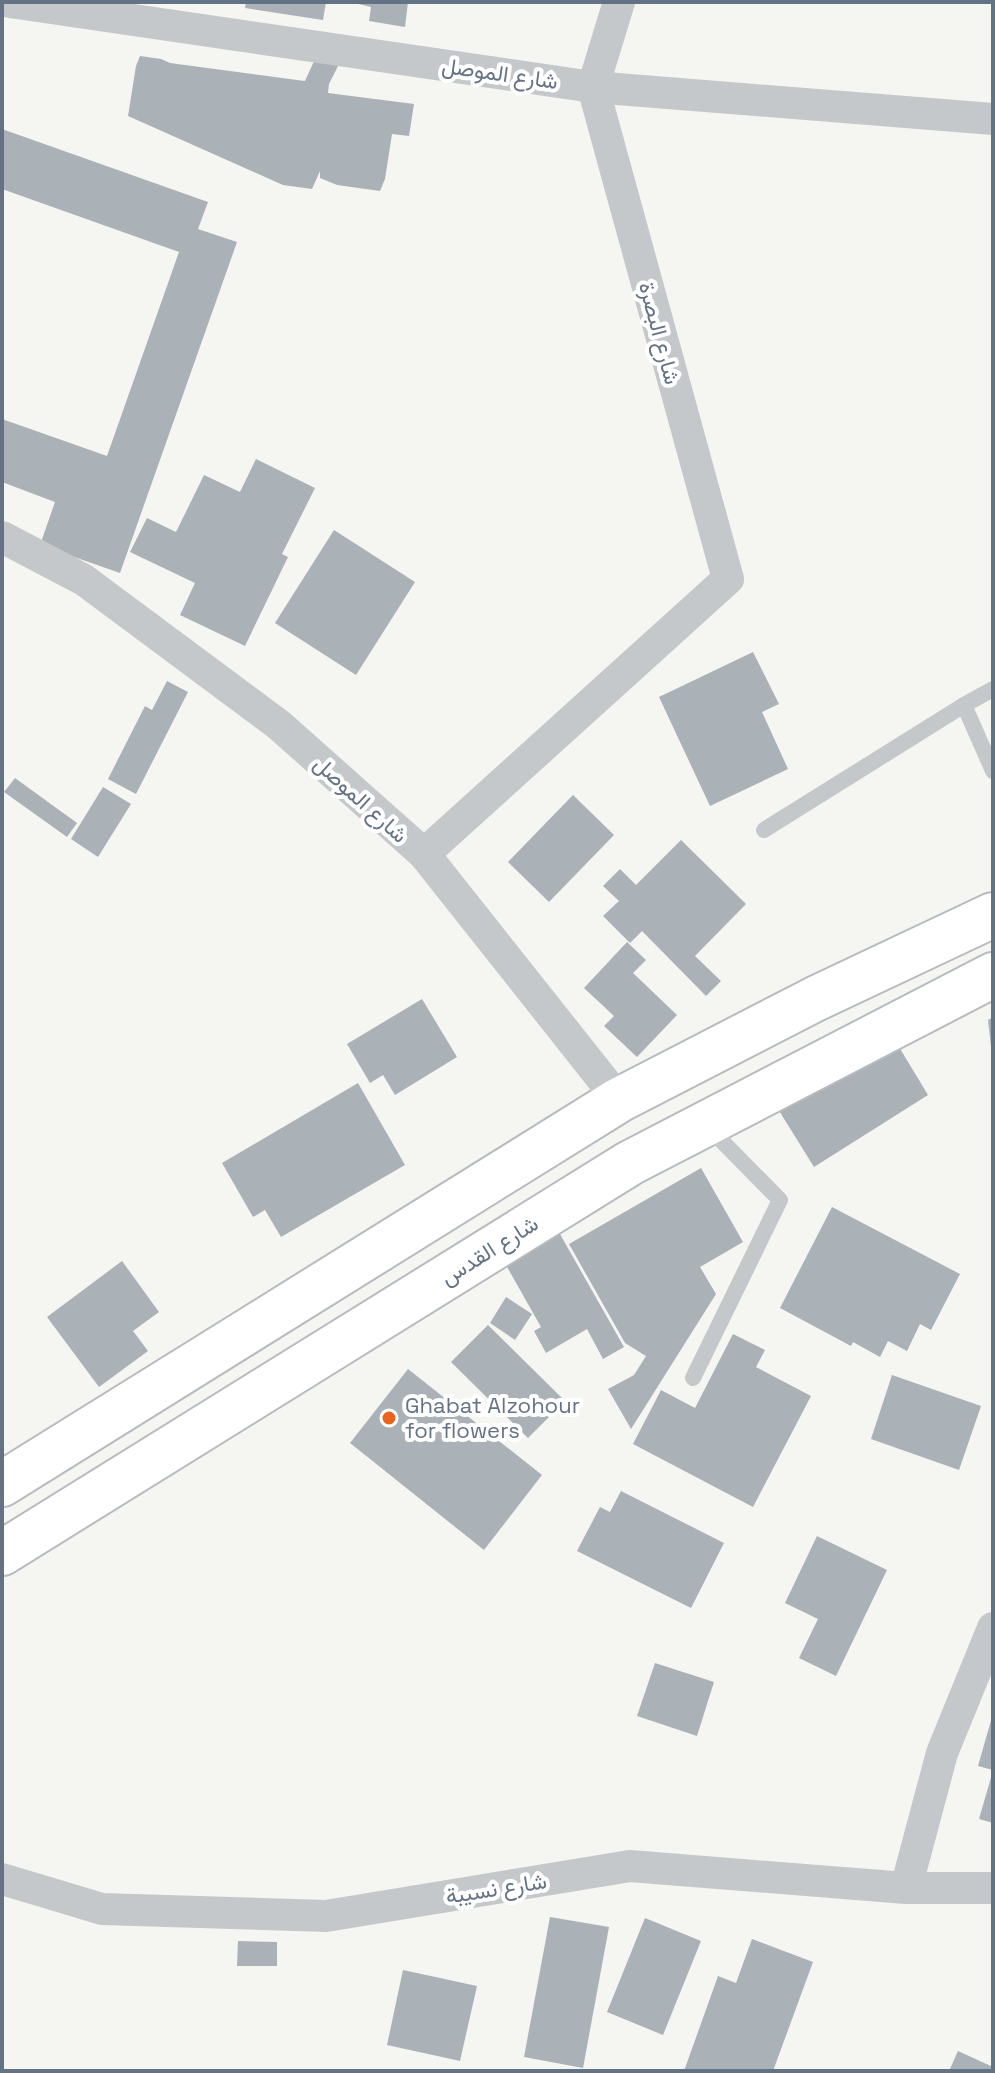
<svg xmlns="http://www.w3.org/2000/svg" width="995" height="2073" font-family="'Space Grotesk',Vazirmatn,sans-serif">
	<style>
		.building { fill: #aab2b8 }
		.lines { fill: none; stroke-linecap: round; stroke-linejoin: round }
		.secondary-casing { stroke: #b7bbc0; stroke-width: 48 }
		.service { stroke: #c5c8cb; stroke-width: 16 }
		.minor { stroke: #c5c8cb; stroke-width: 32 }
		.secondary { stroke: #fff; stroke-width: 44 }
		.poi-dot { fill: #ea621d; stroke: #fff; stroke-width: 3 }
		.labels { text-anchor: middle; stroke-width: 8; stroke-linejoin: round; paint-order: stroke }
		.street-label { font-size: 22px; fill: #637284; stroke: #fff }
		.poi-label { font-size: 22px; fill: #637284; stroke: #fff; text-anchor: start }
	</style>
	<rect width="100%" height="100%" fill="#f5f5f1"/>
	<g class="building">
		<polygon points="246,2 326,2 323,20 245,8"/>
		<polygon points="350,2 408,2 405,27 369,21 371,7"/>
		<polygon points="140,56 161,59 170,63 305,81 315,59 340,62 329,84 328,93 414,104 409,136 392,134 385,179 380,191 337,185 320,178 320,171 312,189 283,185 128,116 136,66"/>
		<polygon points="2,129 208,202 198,229 237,242 120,573 40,545 55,502 2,482 2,419 107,456 179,252 2,189"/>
		<polygon points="256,459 315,488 282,554 288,557 245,646 180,615 195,583 130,552 147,518 176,532 204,475 240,492"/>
		<polygon points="334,530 415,582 356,675 275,623"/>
		<polygon points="753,652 779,704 762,712 788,769 710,806 659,697"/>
		<polygon points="167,681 188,692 136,794 108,779 145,706 152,710"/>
		<polygon points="15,778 77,823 67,837 4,792"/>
		<polygon points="103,787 131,804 98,857 71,839"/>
		<polygon points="573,795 614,835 549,902 508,862"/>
		<polygon points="681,840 746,904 695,956 721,981 706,996 642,931 630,943 603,916 619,901 603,886 620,869 636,885"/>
		<polygon points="627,942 646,960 633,973 677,1015 637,1057 604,1026 614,1016 584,988"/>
		<polygon points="422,999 457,1057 395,1095 383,1075 370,1083 347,1044"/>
		<polygon points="993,1017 993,1047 991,1047 988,1020"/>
		<polygon points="893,1037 928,1095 814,1167 778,1109"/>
		<polygon points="358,1083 405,1165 281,1237 265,1210 253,1217 222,1163"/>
		<polygon points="701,1168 743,1242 700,1267 716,1294 631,1429 608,1389 634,1375 646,1356 625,1343 569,1244"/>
		<polygon points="832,1207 960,1274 931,1330 920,1324 907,1351 888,1341 880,1357 853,1342 851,1346 780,1308"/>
		<polygon points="556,1227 624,1347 603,1359 587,1329 546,1353 534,1331 541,1327 502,1258"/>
		<polygon points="122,1261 159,1312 133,1331 148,1351 99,1387 47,1317"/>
		<polygon points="506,1297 532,1314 515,1340 490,1323"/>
		<polygon points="488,1325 565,1401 528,1438 451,1362"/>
		<polygon points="733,1334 765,1350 756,1367 811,1396 753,1507 633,1444 661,1390 695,1408"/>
		<polygon points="408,1369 542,1475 484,1550 350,1443"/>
		<polygon points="892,1375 981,1406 959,1470 871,1439"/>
		<polygon points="621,1491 724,1543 691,1608 577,1551 600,1507 610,1512"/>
		<polygon points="817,1536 887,1570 836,1676 799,1658 818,1619 785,1603"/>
		<polygon points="655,1663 714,1682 697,1736 637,1716"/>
		<polygon points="992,1717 993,1717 993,1770 978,1766"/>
		<polygon points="992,1774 993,1774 993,1823 979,1819"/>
		<polygon points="550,1917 609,1927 583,2068 524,2057"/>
		<polygon points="645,1918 701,1941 663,2035 607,2012"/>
		<polygon points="752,1939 813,1962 773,2071 684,2071 718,1976 736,1983"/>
		<polygon points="238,1941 277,1942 277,1966 237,1966"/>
		<polygon points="403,1970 477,1986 460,2061 387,2045"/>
		<polygon points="958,2051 993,2067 993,2071 949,2071"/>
	</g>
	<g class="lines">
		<g class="secondary-casing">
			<g id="secondary">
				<polyline points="2,1484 619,1100 815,999 993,915"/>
				<polyline points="2,1553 630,1163 993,975"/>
			</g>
		</g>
		<g class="service">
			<polyline points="964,705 993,771"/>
			<polyline points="764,830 964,705 993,689"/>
			<polyline points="693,1378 780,1200 706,1125"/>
		</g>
		<g class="minor">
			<polyline points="10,2 593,87 993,119"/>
			<polyline points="593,87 619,2"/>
			<polyline points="2,537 84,580 279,725 424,854 728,579 593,87"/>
			<polyline points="424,854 619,1100"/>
			<polyline points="2,1879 102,1909 326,1916 630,1866 906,1888 993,1888"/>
			<polyline points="906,1888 942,1753 993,1628"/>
		</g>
		<use href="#secondary" class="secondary"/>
	</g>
	<circle class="poi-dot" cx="389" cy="1418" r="8"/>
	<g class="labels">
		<g class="street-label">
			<text transform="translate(500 73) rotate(8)" y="8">شارع الموصل</text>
			<text transform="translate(660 333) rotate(75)" y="8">شارع البصرة</text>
			<text transform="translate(361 799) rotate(42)" y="8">شارع الموصل</text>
			<text transform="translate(489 1250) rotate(-32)" y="8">شارع القدس</text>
			<text transform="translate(496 1888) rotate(-9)" y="8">شارع نسيبة</text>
		</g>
		<g class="poi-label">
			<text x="405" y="1413">Ghabat Alzohour<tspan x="405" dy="25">for flowers</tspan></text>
		</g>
	</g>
	<rect width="995" height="2073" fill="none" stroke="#637284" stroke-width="8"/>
</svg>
